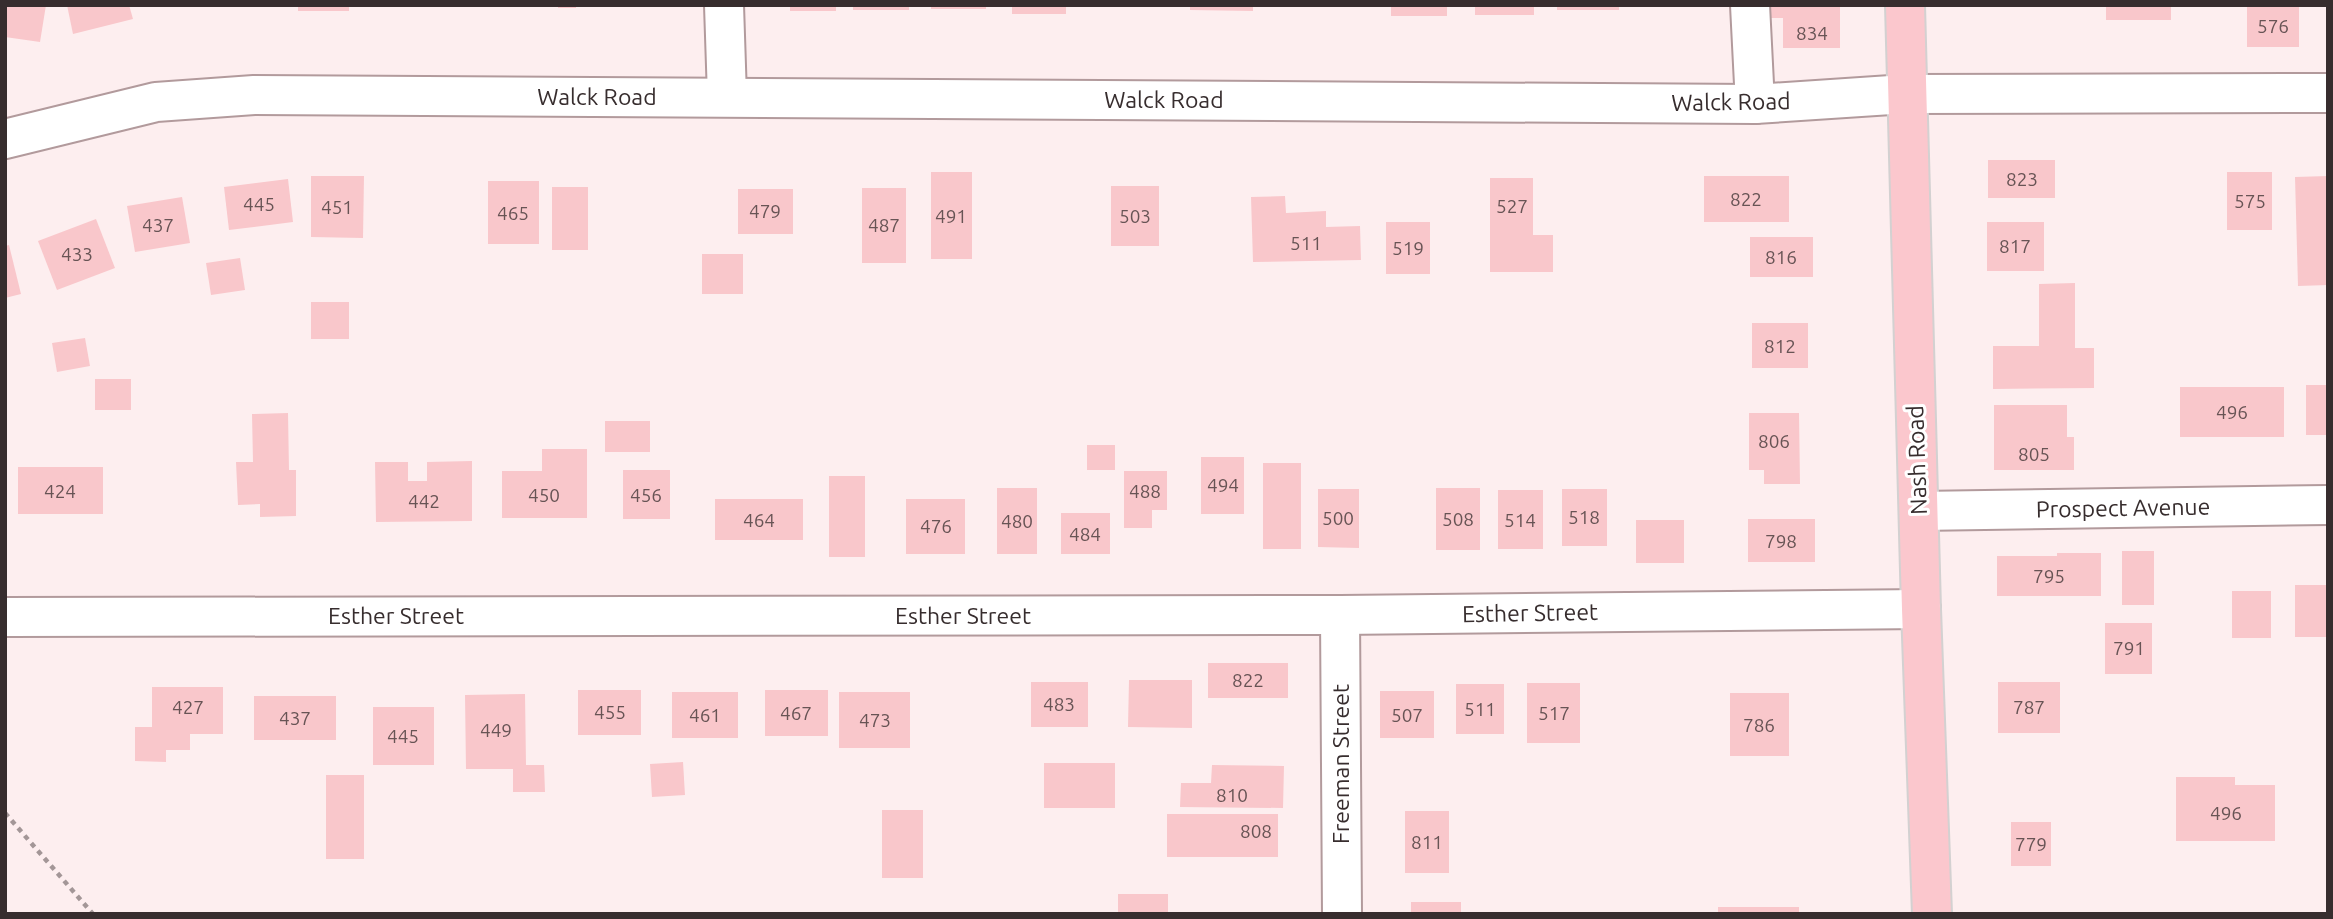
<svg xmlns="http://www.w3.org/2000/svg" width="2333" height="919" font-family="Ubuntu,sans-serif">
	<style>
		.building { fill: #f9c7cb }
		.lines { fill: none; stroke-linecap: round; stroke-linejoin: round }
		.minor-casing { stroke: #b29a9c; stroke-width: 42 }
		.major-casing { stroke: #d3d1d1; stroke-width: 42 }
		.path { stroke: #a39697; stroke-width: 4.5; stroke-dasharray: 5 5; stroke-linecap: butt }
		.minor { stroke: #fff; stroke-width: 38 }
		.major { stroke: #fbc7cd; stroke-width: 38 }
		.labels { text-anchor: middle; stroke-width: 6; stroke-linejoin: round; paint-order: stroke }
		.number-label { font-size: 19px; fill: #685455 }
		.street-label { font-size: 23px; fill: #372d2e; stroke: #fff }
	</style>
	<rect width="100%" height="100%" fill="#fdeeef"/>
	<g class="building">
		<polygon points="5,5 46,5 40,42 5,37"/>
		<polygon points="67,5 129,5 133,19 73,34"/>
		<rect x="298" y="5" width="51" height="6"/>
		<rect x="558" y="5" width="18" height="3"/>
		<rect x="790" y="5" width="46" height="6"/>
		<rect x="853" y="5" width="56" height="5"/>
		<rect x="931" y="5" width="55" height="4"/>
		<rect x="1012" y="5" width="54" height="9"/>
		<polygon points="1190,5 1253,5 1253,11 1190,10"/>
		<rect x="1391" y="5" width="56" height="11"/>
		<rect x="1475" y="5" width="59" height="10"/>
		<rect x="1557" y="5" width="62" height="5"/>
		<polygon points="1768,5 1840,5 1840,48 1783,48 1783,18 1768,18"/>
		<rect x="2106" y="5" width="65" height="15"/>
		<rect x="2247" y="5" width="52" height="42"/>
		<rect x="1988" y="160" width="67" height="38"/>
		<rect x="931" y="172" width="41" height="87"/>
		<rect x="2227" y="172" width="45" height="58"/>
		<polygon points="311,176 364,176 363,238 311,237"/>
		<rect x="1704" y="176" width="85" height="46"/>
		<polygon points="2328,176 2328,285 2298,286 2295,177"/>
		<polygon points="1490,178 1533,178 1533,235 1553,235 1553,272 1490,272"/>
		<polygon points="288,179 293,222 229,230 224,187"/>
		<rect x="488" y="181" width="51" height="63"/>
		<rect x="1111" y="186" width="48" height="60"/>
		<rect x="552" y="187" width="36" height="63"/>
		<rect x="862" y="188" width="44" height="75"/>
		<rect x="738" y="189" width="55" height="45"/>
		<polygon points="1285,196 1286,213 1326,211 1326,227 1360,226 1361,260 1253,262 1251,197"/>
		<polygon points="182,197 190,243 135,252 127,206"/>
		<polygon points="96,219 115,268 57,290 38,241"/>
		<rect x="1386" y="222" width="44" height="52"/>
		<rect x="1987" y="222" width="57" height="49"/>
		<rect x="1750" y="237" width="63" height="40"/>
		<polygon points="9,245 21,294 5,298 5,246"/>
		<rect x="702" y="254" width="41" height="40"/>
		<polygon points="240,258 245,290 211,295 206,263"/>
		<polygon points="2075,283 2075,348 2094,348 2094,388 1993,389 1993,346 2039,346 2039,284"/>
		<rect x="311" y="302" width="38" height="37"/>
		<rect x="1752" y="323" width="56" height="45"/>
		<polygon points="85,338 90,366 57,372 52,343"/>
		<rect x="95" y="379" width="36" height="31"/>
		<rect x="2306" y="385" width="22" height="50"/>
		<rect x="2180" y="387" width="104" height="50"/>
		<polygon points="1994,405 2067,405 2067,437 2074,437 2074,470 1994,470"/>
		<polygon points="288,413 289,470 296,470 296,516 260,517 260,504 238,505 236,462 253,462 252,414"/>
		<polygon points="1749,413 1799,413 1800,484 1764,484 1764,470 1749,470"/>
		<rect x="605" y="421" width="45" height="31"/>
		<rect x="1087" y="445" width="28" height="25"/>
		<polygon points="542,449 587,449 587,518 502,518 502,471 542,471"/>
		<rect x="1201" y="457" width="43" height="57"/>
		<polygon points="472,461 472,521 376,522 375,462 408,462 408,481 427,481 427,462"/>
		<rect x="1263" y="463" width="38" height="86"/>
		<rect x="18" y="467" width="85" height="47"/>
		<rect x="623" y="470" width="47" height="49"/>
		<polygon points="1124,471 1167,471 1167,510 1152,510 1152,528 1124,528"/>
		<rect x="829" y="476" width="36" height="81"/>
		<rect x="997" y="488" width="40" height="66"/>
		<rect x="1436" y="488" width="44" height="62"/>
		<polygon points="1318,489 1359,489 1359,548 1318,547"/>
		<rect x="1562" y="489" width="45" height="57"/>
		<rect x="1498" y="490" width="45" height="59"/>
		<rect x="715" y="499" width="88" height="41"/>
		<rect x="906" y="499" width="59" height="55"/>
		<rect x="1061" y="513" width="49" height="41"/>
		<rect x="1748" y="519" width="67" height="43"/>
		<rect x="1636" y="520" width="48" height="43"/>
		<rect x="2122" y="551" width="32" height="54"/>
		<polygon points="2057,553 2101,553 2101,596 1997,596 1997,556 2057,556"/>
		<rect x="2295" y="585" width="33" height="52"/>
		<rect x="2232" y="591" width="39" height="47"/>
		<rect x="2105" y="623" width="47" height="51"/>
		<rect x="1208" y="663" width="80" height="35"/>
		<polygon points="1129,680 1192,680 1192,728 1128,727"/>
		<rect x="1031" y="682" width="57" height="45"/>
		<rect x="1998" y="682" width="62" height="51"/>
		<rect x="1527" y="683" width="53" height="60"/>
		<rect x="1456" y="684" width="48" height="50"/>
		<polygon points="152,687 223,687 223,734 190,734 190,750 166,750 166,762 135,761 135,727 152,727"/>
		<rect x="578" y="690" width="63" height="45"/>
		<rect x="765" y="690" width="63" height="46"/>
		<rect x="1380" y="691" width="54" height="47"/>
		<rect x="672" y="692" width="66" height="46"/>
		<rect x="839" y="692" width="71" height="56"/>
		<rect x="1730" y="693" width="59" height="63"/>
		<polygon points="525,694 526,765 544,765 545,792 513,792 513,769 466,769 465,695"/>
		<rect x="254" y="696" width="82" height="44"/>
		<rect x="373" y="707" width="61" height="58"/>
		<polygon points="683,762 685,795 652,797 650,764"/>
		<rect x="1044" y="763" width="71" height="45"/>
		<polygon points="1212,765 1284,766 1283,808 1180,807 1181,783 1211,783"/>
		<rect x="326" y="775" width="38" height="84"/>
		<polygon points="2176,777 2235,777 2235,785 2275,785 2275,841 2176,841"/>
		<rect x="882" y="810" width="41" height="68"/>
		<rect x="1405" y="811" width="44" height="62"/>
		<rect x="1167" y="814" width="111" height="43"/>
		<rect x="2011" y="822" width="40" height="44"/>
		<rect x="1118" y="894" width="50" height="20"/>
		<rect x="1411" y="902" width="50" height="12"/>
		<rect x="1718" y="907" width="81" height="7"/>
	</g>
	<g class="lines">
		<g class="minor-casing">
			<g id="minor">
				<polyline points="724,5 727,97"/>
				<polyline points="1750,5 1755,104"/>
				<polyline points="5,139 156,102 254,95 1755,104 1906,94 2328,93"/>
				<polyline points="1919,511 2328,505"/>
				<polyline points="1340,615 1342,914"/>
				<polyline points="5,617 1340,615 1921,609"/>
			</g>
		</g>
		<g class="major-casing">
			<polyline id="major" points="1905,5 1921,609 1932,914"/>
		</g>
		<polyline class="path" points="5,813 93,914"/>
		<use href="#minor" class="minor"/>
		<use href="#major" class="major"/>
	</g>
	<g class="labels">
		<g class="number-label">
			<text x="2273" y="33">576</text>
			<text x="1812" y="40">834</text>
			<text x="2022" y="186">823</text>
			<text x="1746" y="206">822</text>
			<text x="2250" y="208">575</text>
			<text x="259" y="211">445</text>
			<text x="1512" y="213">527</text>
			<text x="337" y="214">451</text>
			<text x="765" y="218">479</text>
			<text x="513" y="220">465</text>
			<text x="951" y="223">491</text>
			<text x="1135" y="223">503</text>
			<text x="158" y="232">437</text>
			<text x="884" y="232">487</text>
			<text x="1306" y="250">511</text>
			<text x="2015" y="253">817</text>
			<text x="1408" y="255">519</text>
			<text x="77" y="261">433</text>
			<text x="1781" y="264">816</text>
			<text x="1780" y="353">812</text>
			<text x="2232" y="419">496</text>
			<text x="1774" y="448">806</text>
			<text x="2034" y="461">805</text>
			<text x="1223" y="492">494</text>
			<text x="60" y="498">424</text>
			<text x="1145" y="498">488</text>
			<text x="544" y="502">450</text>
			<text x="646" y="502">456</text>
			<text x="424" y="508">442</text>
			<text x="1584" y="524">518</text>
			<text x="1338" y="525">500</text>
			<text x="1458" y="526">508</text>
			<text x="759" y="527">464</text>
			<text x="1520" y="527">514</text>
			<text x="1017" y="528">480</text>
			<text x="936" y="533">476</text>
			<text x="1085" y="541">484</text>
			<text x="1781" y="548">798</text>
			<text x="2049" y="583">795</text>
			<text x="2129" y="655">791</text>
			<text x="1248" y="687">822</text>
			<text x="1059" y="711">483</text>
			<text x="188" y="714">427</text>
			<text x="2029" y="714">787</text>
			<text x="1480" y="716">511</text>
			<text x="610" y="719">455</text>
			<text x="796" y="720">467</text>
			<text x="1554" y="720">517</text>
			<text x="705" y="722">461</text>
			<text x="1407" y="722">507</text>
			<text x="295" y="725">437</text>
			<text x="875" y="727">473</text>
			<text x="1759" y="732">786</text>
			<text x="496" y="737">449</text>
			<text x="403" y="743">445</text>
			<text x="1232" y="802">810</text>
			<text x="2226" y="820">496</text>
			<text x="1256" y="838">808</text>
			<text x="1427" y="849">811</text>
			<text x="2031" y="851">779</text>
		</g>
		<g class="street-label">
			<text x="597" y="105">Walck Road</text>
			<text x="1164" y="108">Walck Road</text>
			<text transform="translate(1731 102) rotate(-1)" y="8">Walck Road</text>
			<text transform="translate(1917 460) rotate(-92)" y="8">Nash Road</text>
			<text transform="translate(2123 508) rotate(-1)" y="8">Prospect Avenue</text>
			<text transform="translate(1530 613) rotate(-1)" y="8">Esther Street</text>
			<text x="396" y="624">Esther Street</text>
			<text x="963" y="624">Esther Street</text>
			<text transform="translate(1341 764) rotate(-90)" y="8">Freeman Street</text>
		</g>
	</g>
	<rect width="2333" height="919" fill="none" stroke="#372d2e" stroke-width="14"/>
</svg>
